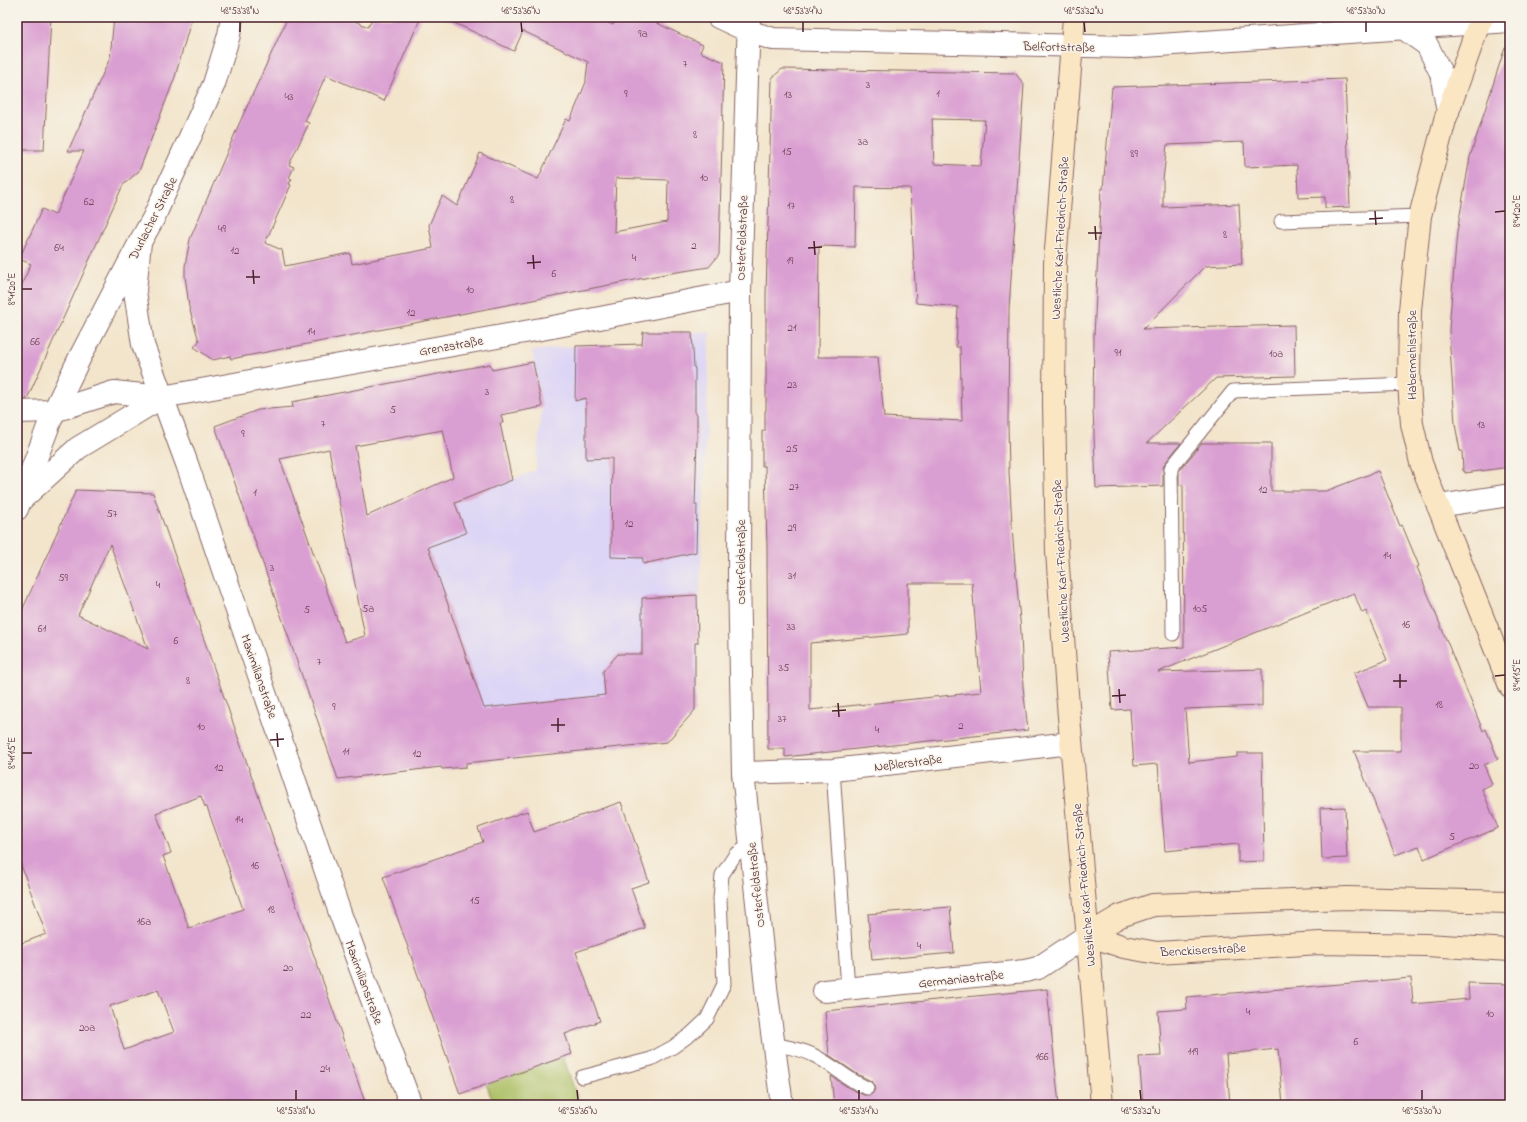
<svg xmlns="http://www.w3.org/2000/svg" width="1527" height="1122" font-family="'Indie Flower',sans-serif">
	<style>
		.built { fill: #ddd5f6 }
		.green { fill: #aabe62; stroke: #7a6e46 }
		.building { fill: #da9fd2; fill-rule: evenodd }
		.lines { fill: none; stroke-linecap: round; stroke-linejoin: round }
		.service-casing { stroke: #856463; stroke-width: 15 }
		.minor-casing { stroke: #856463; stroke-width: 24 }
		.tertiary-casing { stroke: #856463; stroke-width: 24 }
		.secondary-casing { stroke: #856463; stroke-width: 24 }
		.service { stroke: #fff; stroke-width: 13 }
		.minor { stroke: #fff; stroke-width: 22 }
		.tertiary { stroke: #fff; stroke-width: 22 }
		.secondary { stroke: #fbe6c4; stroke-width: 22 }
		.ticks { fill: none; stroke: #4a1f2b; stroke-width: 1.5 }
		.labels { text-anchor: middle; stroke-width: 3; stroke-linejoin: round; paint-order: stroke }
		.number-label { font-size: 11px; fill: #6e3f55 }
		.street-label { font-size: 13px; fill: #4a1f2b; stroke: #f7f3e8 }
		.neatline { fill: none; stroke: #4a1f2b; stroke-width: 1.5 }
		.ticks-label { font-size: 10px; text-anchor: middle; fill: #4a1f2b }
	</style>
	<rect width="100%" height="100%" fill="#f7f3e8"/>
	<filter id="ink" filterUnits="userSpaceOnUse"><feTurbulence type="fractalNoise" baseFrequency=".025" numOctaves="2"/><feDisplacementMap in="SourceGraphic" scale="8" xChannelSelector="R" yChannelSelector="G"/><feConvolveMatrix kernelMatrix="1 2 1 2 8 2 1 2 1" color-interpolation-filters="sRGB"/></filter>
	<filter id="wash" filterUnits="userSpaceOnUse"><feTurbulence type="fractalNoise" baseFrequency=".012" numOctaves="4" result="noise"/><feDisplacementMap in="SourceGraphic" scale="16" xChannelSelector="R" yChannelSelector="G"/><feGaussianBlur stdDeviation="0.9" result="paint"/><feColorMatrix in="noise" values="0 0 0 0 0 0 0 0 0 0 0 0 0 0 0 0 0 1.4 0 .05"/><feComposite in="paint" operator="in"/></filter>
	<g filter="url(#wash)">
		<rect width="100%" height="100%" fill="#f3e5cc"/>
		<polygon class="built" points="643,332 710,332 695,710 667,742 466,763 466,767 442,769 391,534 458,502 536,470 542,405 532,351 576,346 642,344"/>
		<polygon class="green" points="563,1057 580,1105 494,1105 486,1084"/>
		<g id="blocks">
			<g class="building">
				<polygon points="17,17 51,17 44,150 17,150"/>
				<polygon points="114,17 192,17 175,77 139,171 123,185 27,399 17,400 17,295 31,264 19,259 42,209 55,215 84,151 68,151 110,58"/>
				<path d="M288,17H346L368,27L373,17H421L384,101L326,75L305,121L309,123L289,165L294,167L289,178L292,179L289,184L291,185L265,243L282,250L285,266L350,253L352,264L433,248L429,225L442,196L457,206L480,153L538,179L566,119L570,121L586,82V78L588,62L523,31L514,51L442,17H596L613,25L617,17H644L703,45L700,52L724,62L719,255L709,267L665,274L231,359L230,356L213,360L194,347L199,341L189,307L185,275V266L190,239L239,124ZM616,178L668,180L667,222L614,232Z"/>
				<polygon points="1505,47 1510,48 1510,467 1465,473 1465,471 1463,471 1462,451 1460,451 1455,424 1450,348 1449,329 1457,232 1470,157"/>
				<path d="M782,69L1015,73L1024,84L1009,309L1008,423L1009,473L1013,541L1021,632L1023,687L1028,730L785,757V749H768L767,547L765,466H762V431H765V411H766V295L772,78ZM932,119L985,120L981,166L934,164ZM856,187L910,188L916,303L958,307L956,347H960L962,421L884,417L878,357H818L819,246L855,247ZM908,583H972L981,692L810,710V643L908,634Z"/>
				<polygon points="1345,79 1350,207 1325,208 1325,197 1298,198 1297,165 1245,167 1244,142 1167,145 1163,180 1163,207 1239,204 1242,264 1205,266 1143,329 1294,325 1295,376 1216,378 1147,443 1181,443 1165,463 1163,468 1163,486 1096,488 1093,408 1094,336 1101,189 1103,189 1112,87"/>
				<polygon points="643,332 692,332 694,368 695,368 695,414 697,414 697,439 695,505 697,505 696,552 643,564 643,558 611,557 612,458 586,459 586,398 575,401 576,346 642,344"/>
				<path d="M533,362L542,407L501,415L503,423H500L512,480L455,503L466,533L428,547L484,708L605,695L603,671L618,654H642V598L697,595L698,643H695V710L667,742L466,763V767L442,769L441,767L338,779L215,426L258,410L293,407L292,402L490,364L492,370ZM443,430L453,477L367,516L355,446ZM329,449L365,636L345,642L280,459Z"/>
				<polygon points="1202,443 1271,443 1271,491 1326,491 1378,471 1400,526 1402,525 1419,566 1417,567 1483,731 1486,729 1498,759 1484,765 1492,784 1482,789 1498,828 1424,859 1419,846 1395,855 1354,751 1401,751 1401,707 1368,707 1354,673 1387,660 1366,611 1362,613 1354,593 1158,672 1262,669 1262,706 1185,709 1189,762 1237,757 1237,753 1262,753 1264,861 1238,862 1238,844 1165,851 1158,764 1134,766 1130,709 1112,710 1108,652 1184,647 1183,485 1179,485 1179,471"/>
				<path d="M76,490L153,493L366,1105H17V945L46,934L17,854V622ZM110,544L148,649L78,615ZM201,796L205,807H207L243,909L189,928L163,856L171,853L156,813ZM158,990L174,1032L124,1050L110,1006Z"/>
				<polygon points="621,802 649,882 631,888 645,928 576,952 600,1021 565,1034 572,1054 460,1094 383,877 483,842 478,828 527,811 534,832"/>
				<polygon points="1345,807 1347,858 1322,859 1320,808"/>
				<polygon points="950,907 954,953 872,960 868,914"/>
				<polygon points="1411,978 1413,1004 1469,999 1468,983 1510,984 1510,1105 1283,1105 1278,1049 1226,1054 1230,1105 1143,1105 1139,1057 1161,1056 1158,1011 1187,1009 1186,997"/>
				<polygon points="1047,989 1059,1105 834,1105 831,1076 849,1088 864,1095 872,1094 874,1091 875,1087 871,1081 857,1074 829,1055 825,1011"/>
			</g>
		</g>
	</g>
	<g filter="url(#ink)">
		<use href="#blocks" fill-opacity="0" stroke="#856463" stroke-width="1"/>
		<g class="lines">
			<g class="service-casing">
				<g id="service">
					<polyline points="1281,221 1420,216"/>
					<polyline points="1173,634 1171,468 1233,391 1409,384"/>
					<polyline points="833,770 848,989"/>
					<path d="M774,1044C786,1047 802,1049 813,1055C832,1064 847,1080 867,1088"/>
					<polyline points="582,1077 651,1059 673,1047 691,1034 707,1019 724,984 720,899 722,875 735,855 751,844"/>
				</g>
			</g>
			<g class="minor-casing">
				<g id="minor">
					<polyline points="718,17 748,31 773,39 1130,47 1510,21"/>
					<polyline points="749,17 740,291 739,575 743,773 767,996 782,1105"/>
					<polyline points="1403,28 1427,45 1441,73 1448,112"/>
					<polyline points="17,412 54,411 114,392 162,397 558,326 740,291"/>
					<polyline points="23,498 78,448 162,397"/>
					<polyline points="1438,506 1510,495"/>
					<polyline points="17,509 54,411 81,355 140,242"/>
					<polyline points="743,773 833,770 1071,743"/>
					<polyline points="824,991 1025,971 1038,968 1088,935"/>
				</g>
			</g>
			<g class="tertiary-casing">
				<polyline id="tertiary" points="232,17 229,35 214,84 153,219 140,242 135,291 143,345 187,464 340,913 411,1105"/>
			</g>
			<g class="secondary-casing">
				<g id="secondary">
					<polyline points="1074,17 1055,263 1054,405 1057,552 1067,693 1102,1105"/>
					<polyline points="1483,17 1479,23 1445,120 1420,216 1410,310 1409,384 1412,424 1421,463 1510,686"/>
					<polyline points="1088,935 1120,916 1153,905 1347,898 1510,902"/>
					<polyline points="1088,935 1124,947 1157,953 1320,943 1426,945 1510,950"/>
				</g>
			</g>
			<use href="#service" class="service"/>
			<use href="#minor" class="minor"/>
			<use href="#tertiary" class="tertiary"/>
			<use href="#secondary" class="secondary"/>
		</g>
	</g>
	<path class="ticks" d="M240,22V32M521,22L522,32M803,22V32M1084,22L1085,32M1366,22V32M1375,211L1376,225M1495,212L1505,211M1369,219L1383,218M1095,226L1096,240M1088,233H1102M814,241L815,255M808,248L822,247M533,255L534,269M527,263L541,262M253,270L254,284M246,277H260M22,289H32M1400,674V688M1495,676L1505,675M1393,681H1407M1119,689L1120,703M1112,696L1126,695M838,703L839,717M832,711L846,710M558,718V732M551,725H565M277,733L278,747M270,740L284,739M22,753H32M296,1090V1100M577,1090L578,1100M859,1090V1100M1140,1090L1141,1100M1422,1090V1100"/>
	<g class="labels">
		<g class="number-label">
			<text x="643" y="37">9a</text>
			<text x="685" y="67">7</text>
			<text x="868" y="88">3</text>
			<text x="626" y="97">9</text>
			<text x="938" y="97">1</text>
			<text x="788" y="98">13</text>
			<text x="289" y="100">43</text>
			<text x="695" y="138">8</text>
			<text x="863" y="145">3a</text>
			<text x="787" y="155">15</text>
			<text x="1134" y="157">89</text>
			<text x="704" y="181">10</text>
			<text x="512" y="203">8</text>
			<text x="89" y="205">62</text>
			<text x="791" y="209">17</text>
			<text x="222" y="232">49</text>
			<text x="1225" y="238">8</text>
			<text x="694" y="249">2</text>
			<text x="59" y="251">64</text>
			<text x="235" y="254">12</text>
			<text x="634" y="261">4</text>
			<text x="790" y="264">19</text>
			<text x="554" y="277">6</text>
			<text x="470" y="293">10</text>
			<text x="411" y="316">12</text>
			<text x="792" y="331">21</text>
			<text x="311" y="335">14</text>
			<text x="35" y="345">66</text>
			<text x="1118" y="356">91</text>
			<text x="1276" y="357">10a</text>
			<text x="792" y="388">23</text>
			<text x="487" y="395">3</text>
			<text x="393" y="413">5</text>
			<text x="323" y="427">7</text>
			<text x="1481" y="428">13</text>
			<text x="243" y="437">9</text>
			<text x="792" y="452">25</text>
			<text x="794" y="490">27</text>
			<text x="1263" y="493">12</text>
			<text x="255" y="496">1</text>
			<text x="112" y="517">57</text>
			<text x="629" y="527">12</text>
			<text x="792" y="531">29</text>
			<text x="1387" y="559">14</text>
			<text x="272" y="571">3</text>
			<text x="792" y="579">31</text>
			<text x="63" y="581">59</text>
			<text x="158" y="588">4</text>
			<text x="368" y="612">5a</text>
			<text x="1200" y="612">105</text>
			<text x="307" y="613">5</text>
			<text x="1406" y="628">16</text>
			<text x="791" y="630">33</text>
			<text x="42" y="632">61</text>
			<text x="176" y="644">6</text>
			<text x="319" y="665">7</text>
			<text x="784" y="671">35</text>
			<text x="188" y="684">8</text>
			<text x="1439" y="708">18</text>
			<text x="334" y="710">9</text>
			<text x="782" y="722">37</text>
			<text x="961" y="729">2</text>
			<text x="201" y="730">10</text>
			<text x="877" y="733">4</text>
			<text x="346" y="755">11</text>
			<text x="417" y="757">12</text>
			<text x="1474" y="769">20</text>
			<text x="219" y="771">12</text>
			<text x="239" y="823">14</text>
			<text x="1452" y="840">5</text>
			<text x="255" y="869">16</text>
			<text x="475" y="904">15</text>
			<text x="271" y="913">18</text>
			<text x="144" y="925">16a</text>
			<text x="919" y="949">4</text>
			<text x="288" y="971">20</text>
			<text x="1248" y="1015">4</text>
			<text x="1490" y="1017">10</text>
			<text x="306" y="1018">22</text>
			<text x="87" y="1031">20a</text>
			<text x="1356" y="1045">6</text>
			<text x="1193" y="1055">119</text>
			<text x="1042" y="1060">166</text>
			<text x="325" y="1072">24</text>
		</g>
		<g class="street-label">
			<text transform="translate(1059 46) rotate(1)" y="5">Belfortstraße</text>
			<text transform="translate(152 218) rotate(-63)" y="5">Durlacher Straße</text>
			<text transform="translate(741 238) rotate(-88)" y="5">Osterfeldstraße</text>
			<text transform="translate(1059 238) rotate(-87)" y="5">Westliche Karl-Friedrich-Straße</text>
			<text transform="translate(451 345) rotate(-10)" y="5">Grenzstraße</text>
			<text transform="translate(1411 355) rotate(-90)" y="5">Habermehlstraße</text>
			<text transform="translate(1060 561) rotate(-93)" y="5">Westliche Karl-Friedrich-Straße</text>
			<text transform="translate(740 562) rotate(-90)" y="5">Osterfeldstraße</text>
			<text transform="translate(260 676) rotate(71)" y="5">Maximilianstraße</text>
			<text transform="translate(908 762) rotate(-7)" y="5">Neßlerstraße</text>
			<text transform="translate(755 885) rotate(-96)" y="5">Osterfeldstraße</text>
			<text transform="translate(1083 885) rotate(-95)" y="5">Westliche Karl-Friedrich-Straße</text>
			<text transform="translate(1203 949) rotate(-3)" y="5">Benckiserstraße</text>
			<text transform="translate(961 978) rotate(-6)" y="5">Germaniastraße</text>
			<text transform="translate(365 982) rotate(70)" y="5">Maximilianstraße</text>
		</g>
	</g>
	<rect width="1527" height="1122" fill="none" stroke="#f7f3e8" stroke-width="44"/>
	<rect x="22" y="22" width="1483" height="1078" class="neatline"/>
	<g class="ticks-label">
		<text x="240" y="14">48°53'38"N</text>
		<text x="521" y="14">48°53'36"N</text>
		<text x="803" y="14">48°53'34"N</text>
		<text x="1084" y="14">48°53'32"N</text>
		<text x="1366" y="14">48°53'30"N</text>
		<text transform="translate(1516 211) rotate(-90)" y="4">8°41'20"E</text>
		<text transform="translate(11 289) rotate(-90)" y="4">8°41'20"E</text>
		<text transform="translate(1516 675) rotate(-90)" y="4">8°41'15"E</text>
		<text transform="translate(11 753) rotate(-90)" y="4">8°41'15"E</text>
		<text x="296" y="1114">48°53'38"N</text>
		<text x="578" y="1114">48°53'36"N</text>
		<text x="859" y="1114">48°53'34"N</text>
		<text x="1141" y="1114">48°53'32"N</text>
		<text x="1422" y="1114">48°53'30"N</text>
	</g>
</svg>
